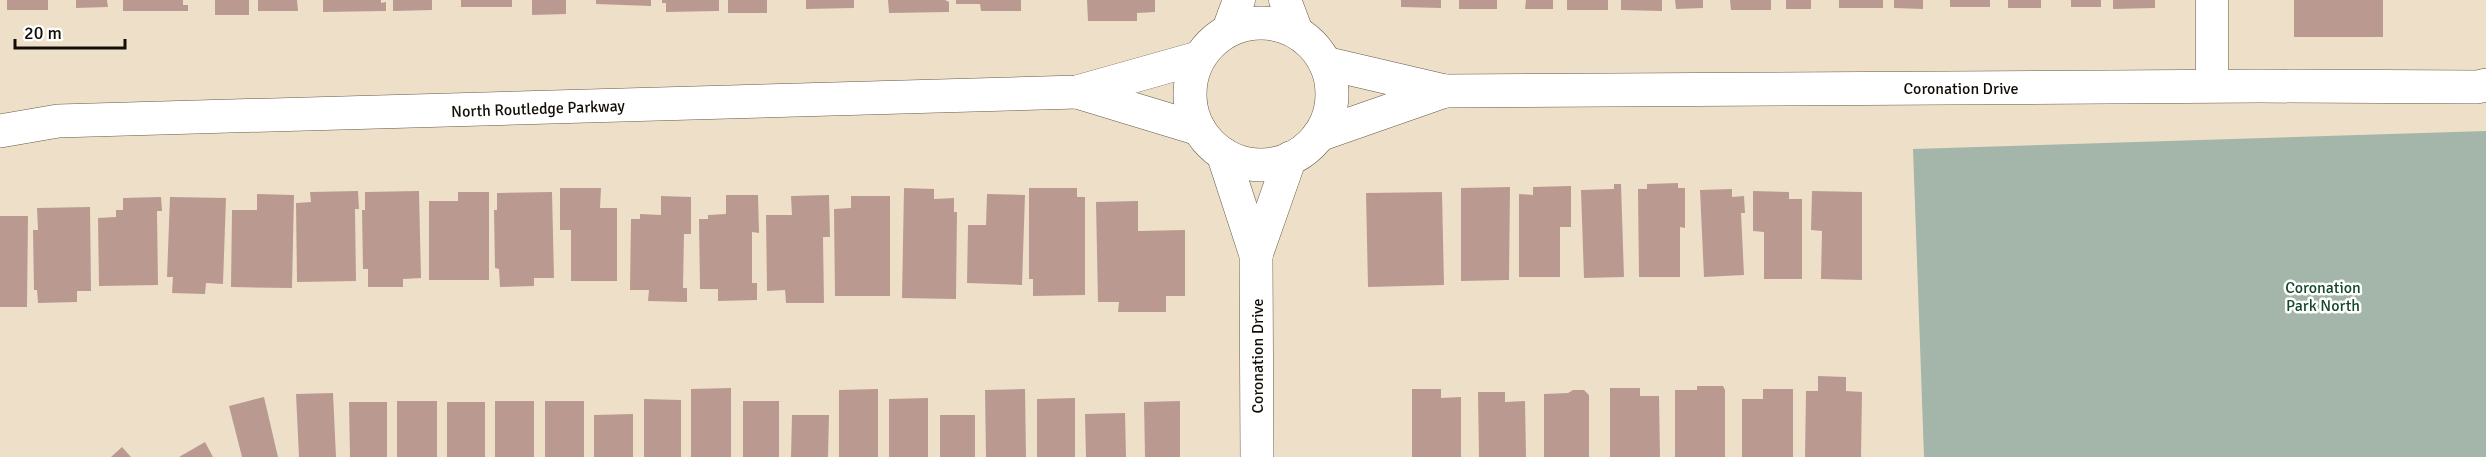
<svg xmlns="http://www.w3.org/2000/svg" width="2486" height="457" font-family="Signika,sans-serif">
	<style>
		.green { fill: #a4b6a9 }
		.building { fill: #ba9991 }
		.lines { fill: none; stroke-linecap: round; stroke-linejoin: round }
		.minor-casing { stroke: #665944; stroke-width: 33 }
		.tertiary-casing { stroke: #665944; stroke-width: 34 }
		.minor { stroke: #fff; stroke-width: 32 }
		.tertiary { stroke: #fff; stroke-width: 33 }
		.labels { text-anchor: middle; stroke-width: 5; stroke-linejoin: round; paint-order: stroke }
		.street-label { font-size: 16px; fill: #120e06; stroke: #fff }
		.park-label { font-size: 16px; fill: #15472b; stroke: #fff }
	</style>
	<rect width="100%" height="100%" fill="#eee0c8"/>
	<polygon class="green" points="2486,131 2486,457 1924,457 1913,149"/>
	<g class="building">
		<rect x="7" y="0" width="41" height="10"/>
		<polygon points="76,0 107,0 108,7 76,8"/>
		<polygon points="123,0 183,0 183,5 188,5 188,11 123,11"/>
		<rect x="215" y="0" width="34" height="15"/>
		<polygon points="258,0 297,0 298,11 258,11"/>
		<polygon points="323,0 381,0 381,3 386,2 386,11 323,12"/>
		<polygon points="393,0 432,0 432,10 393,11"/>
		<rect x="461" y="0" width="51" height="7"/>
		<polygon points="532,0 566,0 566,14 532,15"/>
		<polygon points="596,0 651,0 651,6 596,4"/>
		<polygon points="662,0 719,0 719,11 666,12 666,3 662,3"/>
		<rect x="728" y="0" width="39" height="13"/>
		<polygon points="806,0 854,0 854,8 806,9"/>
		<polygon points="888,0 945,0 949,2 949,12 889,13"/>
		<polygon points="956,0 1021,0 1021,11 981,11 980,4 956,4"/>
		<polygon points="1087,0 1155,0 1155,12 1137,13 1137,21 1088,21"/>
		<polygon points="1401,0 1441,0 1441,8 1401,7"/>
		<rect x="1459" y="0" width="38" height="9"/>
		<polygon points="1526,0 1553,0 1553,9 1525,9"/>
		<rect x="1567" y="0" width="41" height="10"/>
		<polygon points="1621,0 1662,0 1662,11 1621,10"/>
		<polygon points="1675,0 1703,0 1703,8 1676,9"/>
		<polygon points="1730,0 1771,0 1771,10 1731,10"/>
		<rect x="1786" y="0" width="25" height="9"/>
		<rect x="1839" y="0" width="44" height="8"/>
		<polygon points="1894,0 1923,0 1923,9 1894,8"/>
		<rect x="1950" y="0" width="40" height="7"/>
		<rect x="2008" y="0" width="33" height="8"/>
		<rect x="2071" y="0" width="30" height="7"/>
		<polygon points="2113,0 2155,0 2155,8 2113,9"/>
		<rect x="2294" y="0" width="89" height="37"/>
		<polygon points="1678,183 1678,188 1685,188 1685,228 1680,227 1680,277 1639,277 1638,189 1647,189 1647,184"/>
		<polygon points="1614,184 1621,184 1624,277 1584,278 1581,190 1614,189"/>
		<polygon points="1571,186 1571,227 1560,227 1560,277 1519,277 1519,194 1533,195 1533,187"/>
		<polygon points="1510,187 1509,280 1461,281 1461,188"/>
		<polygon points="560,188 601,188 600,208 617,208 617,281 571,281 571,230 560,230"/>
		<polygon points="904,188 934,189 934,199 954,198 954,212 957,212 956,299 902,298"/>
		<polygon points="1029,188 1077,188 1077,197 1085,197 1085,295 1033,296 1033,279 1029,279"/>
		<polygon points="1732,189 1732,197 1744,196 1745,213 1741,213 1744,275 1704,277 1700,190"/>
		<polygon points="358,191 359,209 355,209 356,281 297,282 296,203 311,202 310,192"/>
		<polygon points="419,191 421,278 403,279 403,287 368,287 368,269 363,269 362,210 365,210 365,192"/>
		<polygon points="1753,191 1789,192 1789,199 1802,199 1802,279 1764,279 1764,232 1753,231"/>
		<polygon points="1812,191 1862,192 1862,280 1821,279 1822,231 1811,230"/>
		<polygon points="458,192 489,192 489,280 429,280 429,201 458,201"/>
		<polygon points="552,192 554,278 534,278 534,286 500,287 499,269 495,268 494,210 497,210 497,193"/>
		<polygon points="1442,192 1444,285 1368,287 1366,193"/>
		<polygon points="257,194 294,195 292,288 231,287 232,210 257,210"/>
		<polygon points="987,194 1025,195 1022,285 967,283 968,225 986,225"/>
		<polygon points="726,195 758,195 759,233 752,232 752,283 757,283 757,300 718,301 718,289 700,289 699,219 708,219 708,215 726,214"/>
		<polygon points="829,195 830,237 823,237 824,303 786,303 785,290 767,291 766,215 792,215 791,196"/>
		<polygon points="661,196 691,197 691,234 684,234 683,288 687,288 687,302 648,301 649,290 630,290 631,219 640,219 640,214 661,215"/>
		<polygon points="851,196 890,196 890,296 835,296 834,209 851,208"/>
		<polygon points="161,197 162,211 157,211 158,285 99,286 98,218 116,217 116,210 123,210 123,198"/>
		<polygon points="170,197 226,198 223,284 206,283 205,294 172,293 173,277 167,277"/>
		<polygon points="1138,201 1138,231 1185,230 1185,296 1166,296 1166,312 1118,312 1119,302 1098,302 1096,202"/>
		<polygon points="90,207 91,291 77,291 77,302 38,303 37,290 34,290 33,230 38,230 37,208"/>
		<polygon points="0,216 28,216 27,307 0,307"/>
		<polygon points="1818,376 1846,377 1846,391 1862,392 1861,457 1805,457 1806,391 1818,391"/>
		<polygon points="1697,386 1723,386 1725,390 1725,457 1675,457 1675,390 1697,390"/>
		<polygon points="731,388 731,457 691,457 691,389"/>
		<polygon points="1610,388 1640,388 1640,396 1659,396 1660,457 1610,457"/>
		<polygon points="878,389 878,457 839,457 839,390"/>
		<polygon points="1025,389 1026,457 986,457 985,390"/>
		<polygon points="1412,389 1441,389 1441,398 1461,397 1461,457 1412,457"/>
		<polygon points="1763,389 1793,389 1793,457 1742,457 1742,399 1763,399"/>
		<polygon points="1573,390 1584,390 1589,395 1589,457 1544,457 1544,394 1568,393"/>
		<polygon points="1478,392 1505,392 1505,402 1525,401 1526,457 1479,457"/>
		<polygon points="333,393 336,457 299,457 296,394"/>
		<polygon points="264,397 278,457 242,457 229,406"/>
		<polygon points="928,398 928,457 889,457 889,399"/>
		<polygon points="1075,398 1075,457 1037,457 1037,399"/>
		<polygon points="644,399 681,400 681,457 644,457"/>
		<rect x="397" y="401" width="40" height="56"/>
		<rect x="495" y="401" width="39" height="56"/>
		<rect x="545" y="401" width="39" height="56"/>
		<rect x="743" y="401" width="36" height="56"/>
		<polygon points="1180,401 1180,457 1145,457 1144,402"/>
		<polygon points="349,402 387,402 387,457 350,457"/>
		<rect x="447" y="402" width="38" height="55"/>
		<polygon points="1125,413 1126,457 1086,457 1085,414"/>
		<polygon points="633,414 633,457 594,457 594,415"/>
		<polygon points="792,415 829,415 828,457 791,457"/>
		<rect x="940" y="415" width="35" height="42"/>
		<polygon points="205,442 213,457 179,457"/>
		<polygon points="122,447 131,457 111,457"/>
	</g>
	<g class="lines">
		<g class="minor-casing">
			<g id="minor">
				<polyline points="1285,0 1297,32"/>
				<polyline points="2212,0 2212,86"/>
				<polyline points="1228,30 1239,0"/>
			</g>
		</g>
		<g class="tertiary-casing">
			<g id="tertiary">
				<circle cx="1261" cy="94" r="71"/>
				<polyline points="1325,63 1445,91 2260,86 2477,87 2486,85"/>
				<polyline points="1077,92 1199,129"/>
				<polyline points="0,131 58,121 1077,92 1198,58"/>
				<polyline points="1319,135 1445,91"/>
				<polyline points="1223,154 1256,255 1257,457"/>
				<polyline points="1256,255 1290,158"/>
			</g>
		</g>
		<use href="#minor" class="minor"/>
		<use href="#tertiary" class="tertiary"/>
	</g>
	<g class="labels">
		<g class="street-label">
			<text x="1961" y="94">Coronation Drive</text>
			<text transform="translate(538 108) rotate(-2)" y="6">North Routledge Parkway</text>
			<text transform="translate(1257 356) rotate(-90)" y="6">Coronation Drive</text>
		</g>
		<g class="park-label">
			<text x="2323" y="293">Coronation<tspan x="2323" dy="18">Park North</tspan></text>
		</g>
	</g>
	<path d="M15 39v9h110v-9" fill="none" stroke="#120e06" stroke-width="3"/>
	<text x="24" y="39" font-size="18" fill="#120e06" stroke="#ffffff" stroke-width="4.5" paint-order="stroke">20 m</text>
</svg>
